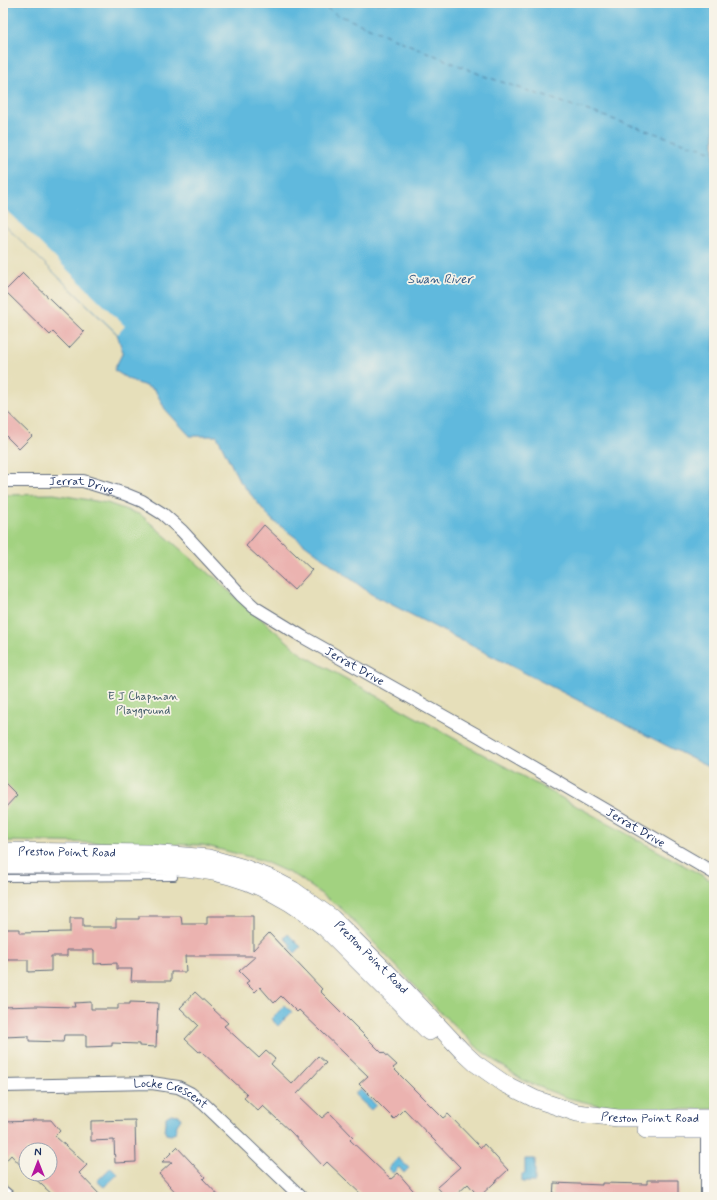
<svg xmlns="http://www.w3.org/2000/svg" width="717" height="1200" font-family="Mynerve,sans-serif">
	<style>
		.green { fill: #a2d280; stroke: #5e806f }
		.water { fill: #60b9dd; stroke: #3e749e }
		.pier { fill: #e6dfba }
		.lines { fill: none; stroke-linecap: round; stroke-linejoin: round }
		.ferry { stroke: #305884; stroke-width: 1; stroke-dasharray: 5 4; stroke-linecap: butt }
		.building { fill: #ebb3b0 }
		.lane-casing { stroke: #626d7e; stroke-width: 8 }
		.street-casing { stroke: #626d7e; stroke-width: 14 }
		.secondary-casing { stroke: #626d7e; stroke-width: 18 }
		.lane { stroke: #fff; stroke-width: 6 }
		.street { stroke: #fff; stroke-width: 12 }
		.secondary { stroke: #fff; stroke-width: 17 }
		.labels { text-anchor: middle; stroke-width: 3.5; stroke-linejoin: round; paint-order: stroke }
		.street-label { font-size: 12px; fill: #1b2f5e; stroke: #f7f3e8 }
		.park-label { font-size: 12px; fill: #3d5866; stroke: #f7f3e8 }
		.water-label { font-size: 13px; font-style: italic; fill: #305884; stroke: #f7f3e8 }
	</style>
	<rect width="100%" height="100%" fill="#f7f3e8"/>
	<filter id="ink" filterUnits="userSpaceOnUse"><feTurbulence type="fractalNoise" baseFrequency=".025" numOctaves="2"/><feDisplacementMap in="SourceGraphic" scale="8" xChannelSelector="R" yChannelSelector="G"/><feConvolveMatrix kernelMatrix="1 2 1 2 8 2 1 2 1" color-interpolation-filters="sRGB"/></filter>
	<filter id="wash" filterUnits="userSpaceOnUse"><feTurbulence type="fractalNoise" baseFrequency=".012" numOctaves="4" result="noise"/><feDisplacementMap in="SourceGraphic" scale="16" xChannelSelector="R" yChannelSelector="G"/><feGaussianBlur stdDeviation="0.9" result="paint"/><feColorMatrix in="noise" values="0 0 0 0 0 0 0 0 0 0 0 0 0 0 0 0 0 1.4 0 .05"/><feComposite in="paint" operator="in"/></filter>
	<g filter="url(#wash)">
		<rect width="100%" height="100%" fill="#e6dfba"/>
		<polygon class="green" points="54,494 107,503 141,515 208,573 217,579 224,587 303,655 714,882 714,1109 645,1110 606,1107 568,1098 524,1081 480,1050 436,1008 342,909 298,877 261,860 203,845 3,841 3,495"/>
		<g class="water">
			<polygon points="3,3 714,3 714,770 371,594 271,519 239,480 217,436 190,436 165,409 155,390 128,379 114,370 123,352 117,334 3,223"/>
			<polygon points="288,934 301,947 295,953 290,948 292,946 284,938"/>
			<polygon points="285,1005 292,1012 278,1026 271,1019"/>
			<polygon points="360,1089 376,1105 371,1110 354,1094"/>
			<polygon points="171,1114 179,1115 181,1119 177,1125 175,1133 171,1135 166,1134 164,1129 166,1124 166,1117"/>
			<polygon points="398,1158 409,1168 404,1173 399,1167 393,1173 388,1169"/>
			<polygon points="525,1159 535,1159 535,1182 522,1182 522,1174 525,1174"/>
			<polygon points="111,1167 118,1174 104,1187 97,1181"/>
		</g>
		<polygon class="pier" points="3,207 125,326 118,334 3,223"/>
		<g class="lines">
			<polyline class="ferry" points="319,3 336,14 484,76 684,143 714,152"/>
		</g>
		<g id="blocks">
			<g class="building">
				<polygon points="23,273 84,332 69,348 53,332 50,335 5,291"/>
				<polygon points="3,408 32,436 19,449 3,433"/>
				<polygon points="264,525 312,570 294,590 246,546"/>
				<polygon points="3,781 17,795 3,810"/>
				<polygon points="139,916 181,916 182,924 207,924 207,916 253,916 253,950 269,933 322,989 320,991 382,1053 383,1052 397,1065 393,1068 443,1118 448,1114 481,1148 484,1144 508,1170 479,1197 468,1184 454,1197 446,1197 437,1187 460,1167 404,1109 394,1119 359,1084 368,1076 299,1010 297,1012 281,996 274,1003 260,987 255,992 246,983 249,981 239,971 256,956 185,956 186,972 171,972 171,981 131,981 132,969 117,969 117,963 94,964 94,950 67,950 67,956 51,956 51,971 28,972 28,960 3,960 3,929 20,929 20,933 70,932 70,918 83,918 83,927 116,927 116,919 139,919"/>
				<polygon points="195,992 228,1023 224,1026 259,1058 266,1051 275,1059 271,1064 292,1084 318,1056 326,1063 297,1094 322,1118 329,1112 353,1137 350,1140 391,1179 398,1173 419,1197 364,1197 327,1162 323,1166 291,1132 263,1106 258,1111 244,1098 247,1094 201,1051 199,1052 185,1039 198,1025 180,1008"/>
				<polygon points="91,1002 91,1009 118,1009 118,1004 130,1004 130,1002 158,1003 156,1047 139,1046 139,1044 112,1043 112,1046 86,1047 86,1035 64,1035 63,1042 29,1041 29,1036 3,1037 3,1007 35,1006 75,1007 74,1003"/>
				<polygon points="32,1120 51,1120 60,1131 55,1136 87,1165 79,1173 102,1197 55,1197 30,1174 50,1174 50,1150 26,1150 26,1171 11,1155 3,1164 3,1122 33,1121"/>
				<polygon points="135,1120 136,1162 115,1163 114,1140 91,1141 91,1121"/>
				<polygon points="177,1147 205,1177 203,1179 220,1197 180,1197 159,1174 172,1162 162,1162"/>
				<polygon points="647,1180 678,1180 678,1197 553,1197 554,1183 602,1185 602,1183 647,1184"/>
			</g>
		</g>
	</g>
	<g filter="url(#ink)">
		<use href="#blocks" fill-opacity="0" stroke="#626d7e" stroke-width="1"/>
		<g class="lines">
			<g class="lane-casing">
				<polyline id="lane" points="3,878 174,877"/>
			</g>
			<g class="street-casing">
				<g id="street">
					<path id="s1" d="M3,481H83L125,494L142,501L163,514L182,531L241,595L254,607L303,637L479,736L714,873"/>
					<path id="s2" d="M3,1086L152,1083L178,1087L190,1093L204,1104L301,1197"/>
					<polyline points="3,1192 9,1197"/>
					<polyline points="707,1197 707,1121"/>
				</g>
			</g>
			<g class="secondary-casing">
				<g id="secondary">
					<path id="s3" d="M3,851L149,853L209,858L244,868L272,879L293,890L332,918L401,986L462,1051L475,1063L505,1084L535,1099L577,1113L618,1118H714"/>
					<path d="M3,865C36,865 70,865 103,865C145,865 189,865 230,876C265,886 297,905 325,928L429,1032"/>
					<polyline points="646,1130 705,1130"/>
				</g>
			</g>
			<use href="#lane" class="lane"/>
			<use href="#street" class="street"/>
			<use href="#secondary" class="secondary"/>
		</g>
	</g>
	<g class="labels">
		<g class="street-label">
			<text dy="4" stroke="none"><textPath href="#s1" startOffset="79">Jerrat Drive</textPath></text>
			<text dy="4" stroke="none"><textPath href="#s1" startOffset="414">Jerrat Drive</textPath></text>
			<text dy="4" stroke="none"><textPath href="#s1" startOffset="738">Jerrat Drive</textPath></text>
			<text dy="4" stroke="none"><textPath href="#s3" startOffset="64">Preston Point Road</textPath></text>
			<text dy="4" stroke="none"><textPath href="#s3" startOffset="400">Preston Point Road</textPath></text>
			<text dy="4" stroke="none"><textPath href="#s2" startOffset="170">Locke Crescent</textPath></text>
			<text dy="4" stroke="none"><textPath href="#s3" startOffset="736">Preston Point Road</textPath></text>
		</g>
		<g class="park-label">
			<text x="143" y="700">E J Chapman<tspan x="143" dy="14">Playground</tspan></text>
		</g>
		<g class="water-label">
			<text x="440" y="283">Swan River</text>
		</g>
	</g>
	<rect width="717" height="1200" fill="none" stroke="#f7f3e8" stroke-width="16"/>
	<g transform="translate(38 1162)"><circle r="19" fill="#f7f3e8" stroke="#9fa5b1"/>
	<path d="M0-3L7 15L0 10L-7 15Z" fill="#b5179e"/>
	<text y="-6" font-size="11" font-weight="bold" text-anchor="middle" fill="#1b2f5e">N</text>
	</g>
</svg>
